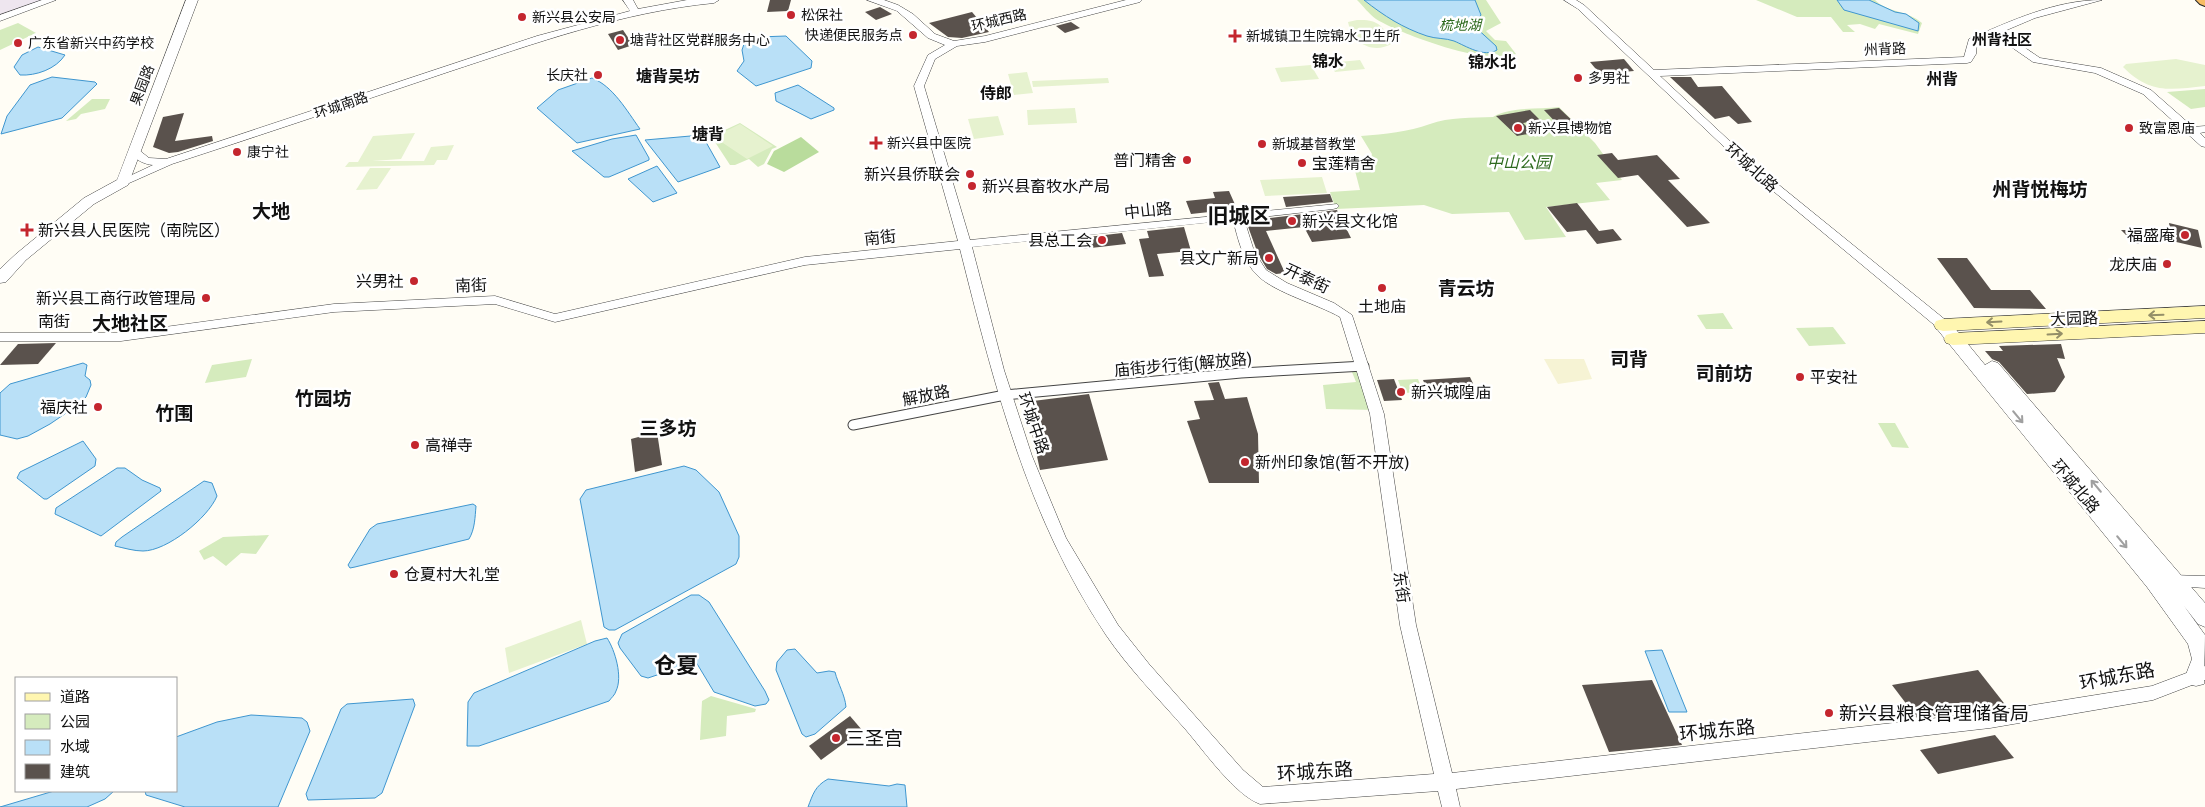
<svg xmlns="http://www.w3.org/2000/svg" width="2205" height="807" font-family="Literata,'Noto Sans SC',serif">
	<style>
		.industrial { fill: #eee6ef }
		.farmland { fill: #f6f3d4 }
		.green { fill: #d5ebbd }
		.forest { fill: #b9dc9c }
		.pitch { fill: #e6f2cf }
		.water { fill: #b9e0f7; stroke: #3f96cf }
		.building { fill: #5a524d }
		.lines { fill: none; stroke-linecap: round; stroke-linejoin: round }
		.pedestrian-casing { stroke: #444; stroke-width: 11 }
		.minor-casing { stroke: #444; stroke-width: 1 }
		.tertiary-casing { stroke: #444; stroke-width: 1 }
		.secondary-casing { stroke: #333; stroke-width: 1 }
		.trunk-casing { stroke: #222; stroke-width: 2 }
		.pedestrian { stroke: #fff; stroke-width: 9 }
		.minor { fill: #fff; fill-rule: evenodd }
		.tertiary { fill: #fff; fill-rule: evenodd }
		.secondary { fill: #fff6b0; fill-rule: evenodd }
		.trunk { fill: #f7bc64; fill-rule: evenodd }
		.oneway { stroke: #948f68 }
		.oneway2 { stroke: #a0a0a0 }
		.poi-dot { fill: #c4262e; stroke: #fff; stroke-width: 2 }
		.labels { text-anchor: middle; stroke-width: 5; stroke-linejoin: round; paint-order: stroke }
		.far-poi-label { font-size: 14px; fill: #111; stroke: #fff; text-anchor: start }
		.far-street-label { font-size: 14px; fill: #111; stroke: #fff }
		.far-park-label { font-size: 14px; font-style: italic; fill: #2f6b1f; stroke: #fff }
		.far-neighbourhood-label { font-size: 15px; font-weight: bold; fill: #111; stroke: #fff }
		.far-quarter-label { font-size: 16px; font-weight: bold; fill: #111; stroke: #fff }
		.poi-label { font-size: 16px; fill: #111; stroke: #fff; text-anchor: end }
		.park-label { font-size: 16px; font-style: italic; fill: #2f6b1f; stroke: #fff }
		.street-label { font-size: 16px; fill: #111; stroke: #fff }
		.quarter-label { font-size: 19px; font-weight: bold; fill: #111; stroke: #fff }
		.near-street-label { font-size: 19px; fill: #111; stroke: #fff }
		.near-poi-label { font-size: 19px; fill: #111; stroke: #fff; text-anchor: start }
		.district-label { font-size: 21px; font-weight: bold; fill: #111; stroke: #fff }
		.near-quarter-label { font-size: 22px; font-weight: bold; fill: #111; stroke: #fff }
	</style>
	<rect width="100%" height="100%" fill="#fffdf5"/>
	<polygon class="industrial" points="0,0 51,0 0,18"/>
	<polygon class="farmland" points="1544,359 1584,359 1592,379 1558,384"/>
	<g class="green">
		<path d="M1357,0H1486L1501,23L1486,31L1495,40L1506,41L1516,54C1492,68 1400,34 1376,19C1369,14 1363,6 1357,0Z"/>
		<path d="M1756,0H1875C1886,12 1909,11 1922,23L1918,34L1879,24L1875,29L1860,24L1847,25L1855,32H1843L1831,17H1797Z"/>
		<polygon points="18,23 36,33 0,50 0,30"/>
		<polygon points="2205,89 2205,107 2191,109 2167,92"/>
		<polygon points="92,99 110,99 105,109 81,114 76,119 66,121"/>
		<path d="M1559,107L1595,143L1622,180L1596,183L1610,200L1546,207L1566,237L1525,240L1509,212L1452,214L1424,205L1336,209L1330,192L1360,190L1353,163H1369L1372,154L1361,136C1385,134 1408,132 1430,124C1449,117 1473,118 1493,117C1511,106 1539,110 1559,107Z"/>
		<polygon points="740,123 777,147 772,149 764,164 758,167 749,159 735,165 730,165 713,139 714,135"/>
		<polygon points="1723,313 1733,329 1706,329 1697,315"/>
		<polygon points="1833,327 1846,344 1809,346 1796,328"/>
		<polygon points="252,359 246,377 205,383 212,365"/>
		<polygon points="1364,366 1376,410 1326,409 1323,385 1356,382 1350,367"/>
		<polygon points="1418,379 1423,392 1403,393 1398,380"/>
		<polygon points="1878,423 1895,423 1909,448 1892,447"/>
		<polygon points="269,535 256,554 241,553 226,566 213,556 204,560 199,551 223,537"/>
		<polygon points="711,696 756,709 755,712 727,716 726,736 700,740 702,701"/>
	</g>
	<polygon class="forest" points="801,137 819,152 784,172 767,164 774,151"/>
	<g class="pitch">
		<path d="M1357,20C1378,19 1382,25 1393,43C1373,55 1353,44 1348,22Z"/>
		<path d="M2176,59L2205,65V86C2170,90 2150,94 2123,67L2126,64Z"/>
		<polygon points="1360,60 1365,69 1335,72 1329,63"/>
		<polygon points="1311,65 1319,79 1281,82 1275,68"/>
		<polygon points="1027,72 1033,93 1014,95 1008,74"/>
		<polygon points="1108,78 1109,83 1033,87 1032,81"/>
		<polygon points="1075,108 1077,123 1028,125 1027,110"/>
		<polygon points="998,116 1004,135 974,139 968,119"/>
		<polygon points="740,124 773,146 747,159 714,137"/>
		<polygon points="415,133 401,159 372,161 424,161 431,147 454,145 447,160 437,160 434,165 345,167 349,162 358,162 373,136"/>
		<polygon points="370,168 391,168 377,189 356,190"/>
		<polygon points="1322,177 1327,193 1265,196 1260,180"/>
		<polygon points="581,620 587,644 509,673 505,648"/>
	</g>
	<g class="water">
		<path d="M1364,0H1475L1481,15L1473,25L1496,46L1497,50C1484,58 1466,46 1454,41C1446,38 1436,39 1427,36C1403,28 1384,16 1364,0Z"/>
		<polygon points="1837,0 1869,0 1895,12 1906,14 1919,23 1918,31 1844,10"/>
		<polygon points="786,36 812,61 811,68 756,86 737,71 744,61 742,50 745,41 758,37"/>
		<path d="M38,47L65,55C56,69 36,76 20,75L14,67L22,55Z"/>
		<polygon points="52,77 95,82 97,84 62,118 1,134 7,116 30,85"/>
		<path d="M592,78C613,86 627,111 640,129L577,143L537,108L558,90Z"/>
		<polygon points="798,85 834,108 834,110 811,119 776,101 775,93"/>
		<polygon points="636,135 649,158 649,160 609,177 604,177 572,151 612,139"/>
		<polygon points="702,135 720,167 678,182 645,140"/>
		<polygon points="657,166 677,193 653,202 628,179"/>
		<polygon points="83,363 87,365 85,376 90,380 91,385 86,397 78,405 50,424 28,436 17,439 0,435 0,393 10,384"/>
		<polygon points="83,441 96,459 95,466 47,499 44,499 17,478 20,472"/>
		<polygon points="684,466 696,470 719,492 739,536 739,557 736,564 615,630 609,630 604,627 580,499 586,490"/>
		<polygon points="117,468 125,468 142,480 160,488 161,491 101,536 55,514 56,508"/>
		<path d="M204,481L212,483L217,496C208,518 167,551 143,551C134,551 124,548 115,546L116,542L122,537Z"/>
		<path d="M473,504L476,506C475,517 475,529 469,539L355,567L350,568L348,565L370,529L377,524Z"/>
		<polygon points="691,595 699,595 709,602 765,691 769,700 766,704 755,706 714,692 696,662 648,678 641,676 620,648 618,643 622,634"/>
		<path d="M607,638C615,650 623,677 616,691C615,695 611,698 609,701L479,746H467L468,702L474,693L595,641Z"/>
		<path d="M795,649L817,673L829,671L835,672C838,684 845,695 846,707L815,734L806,737L802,734L776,670L777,662L787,650Z"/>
		<polygon points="1662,650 1687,712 1669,712 1645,651"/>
		<polygon points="413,699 415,705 382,793 375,798 308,800 306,794 341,709 347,704"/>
		<polygon points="251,715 302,718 307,722 310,731 278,807 185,807 146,795 145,791 176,791 176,737 217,722"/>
		<path d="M828,779L889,786L897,784L905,785L907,807H808C813,794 815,786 828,779Z"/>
		<polygon points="54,791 114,791 105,799 87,807 0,807"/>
	</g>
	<g class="building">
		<polygon points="770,0 791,0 788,11 767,12"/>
		<polygon points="880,7 892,14 876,20 865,12"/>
		<polygon points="972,12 989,32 962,38 948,37 929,23"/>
		<polygon points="1071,22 1080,28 1065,33 1056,26"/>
		<polygon points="623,30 633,45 618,50 608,34"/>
		<polygon points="1624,59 1634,71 1600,74 1590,62"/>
		<polygon points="1670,77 1691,77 1698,87 1722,86 1752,122 1738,124 1729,116 1715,119"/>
		<polygon points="1559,108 1578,126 1562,129 1544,110"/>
		<polygon points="1530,110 1540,120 1523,123 1533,133 1517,136 1496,116"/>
		<polygon points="184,113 175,141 212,136 213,141 178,152 169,153 153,147 163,117"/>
		<polygon points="1612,153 1618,160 1657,155 1680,179 1668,180 1710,223 1687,227 1638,175 1618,178 1597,155"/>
		<polygon points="1229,191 1237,209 1191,214 1186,201 1215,198 1213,192"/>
		<polygon points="1330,194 1333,202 1286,207 1283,197"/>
		<polygon points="1577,203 1599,231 1613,229 1622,240 1597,244 1586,230 1567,232 1547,207"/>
		<polygon points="1337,210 1351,238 1312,242 1304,227 1266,231 1285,273 1276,274 1267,269 1258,254 1246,221"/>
		<polygon points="2169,223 2198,230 2202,248 2172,241"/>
		<polygon points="1184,227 1191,251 1157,254 1164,276 1149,277 1139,239 1149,238 1147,231"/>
		<polygon points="2121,230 2145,230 2159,244 2135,244"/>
		<polygon points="1122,233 1126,244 1082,249 1079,238"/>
		<polygon points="1937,258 1967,258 1991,290 2030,290 2046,309 1974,308"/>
		<polygon points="56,343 38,364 0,365 18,344"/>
		<polygon points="2061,344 2065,359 2057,358 2065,377 2055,392 2027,394 1999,362 1992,359 1985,351 2003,351 1999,346"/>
		<polygon points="1470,377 1477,392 1430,397 1423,380"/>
		<polygon points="1394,379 1402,400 1384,401 1377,380"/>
		<polygon points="1219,382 1225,399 1247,397 1258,434 1259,483 1209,483 1187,421 1200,419 1194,401 1214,400 1208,383"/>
		<polygon points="1089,394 1108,460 1040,470 1025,402"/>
		<polygon points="657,432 662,465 635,472 631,439"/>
		<polygon points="1978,670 2007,707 1917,718 1892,685"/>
		<polygon points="1652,680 1682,745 1609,752 1582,685"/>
		<polygon points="850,716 862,730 821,760 809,746"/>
		<polygon points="1995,735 2014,758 1938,774 1920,750"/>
	</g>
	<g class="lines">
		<g class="pedestrian-casing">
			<polyline id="pedestrian" points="853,425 1005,395 1241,373 1364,366"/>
		</g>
		<g class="minor-casing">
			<g id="minor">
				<polygon points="42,0 56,0 0,21 0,15"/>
				<path d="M623,0H633L638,9L687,0H719L714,3C622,12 536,43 448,72C356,103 264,134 172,164L127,184H119L117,182L153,165C143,164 136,160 130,152L131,150H139L149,158L166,159L537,36L630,11Z"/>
				<path d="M867,0H884L898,5L913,14L935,34L954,41L985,36L1126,0H1142L1140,2L985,42L957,46L935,59L924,86L970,240L1337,204L1339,206L1337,208L1333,209L1244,219L1254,251L1266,270L1287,283L1334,303L1352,315L1384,414L1416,625L1452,773L1990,712L2152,686L2205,666V680L2153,700L1990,728L1456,789L1460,807H1442L1438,791L1260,804C1235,795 1204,751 1186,730C1159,699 1129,669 1106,635C1027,517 994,384 960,249L805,265L555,322L495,304L334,312L121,341H0V333H121L334,304L495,296L555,314L805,257L958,241L914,86L928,55L945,45L928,38L897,11ZM1233,220C1238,239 1243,262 1258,276C1276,293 1317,304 1340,317L1370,414L1400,625L1434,774L1263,787L1243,770L1149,664L1118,625L1066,538L1032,456L1004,370L972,247Z"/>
				<path d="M1564,0H1576L1584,5L1654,70L1964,57L1969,39C2011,21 2055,0 2102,0L2035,18L2002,32L2040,58L2101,68L2151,90L2193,127L2205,126V132L2200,133L2205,138V147L2201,146L2143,94L2095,73L2033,62L1994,35L1977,43L1976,54L1971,62L1967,63L1660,76L1763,172L1948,322L1949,325L1948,328H1938L1755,176L1578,9Z"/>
				<polygon points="2168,575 2205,576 2205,588 2162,585 2160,581 2162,577"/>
			</g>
		</g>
		<g class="tertiary-casing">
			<g id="tertiary">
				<polygon points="186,0 198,0 128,185 94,204 26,260 6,282 0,283 0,269 16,254 84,198 117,180"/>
				<polygon points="1943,320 1949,321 1985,365 1992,361 1998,363 2205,603 2205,627 2198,624 2184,606 2205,635 2204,684 2196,686 2188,684 2185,677 2192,659 2188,644 2147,587 1937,329 1935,325 1937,321"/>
			</g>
		</g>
		<g class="secondary-casing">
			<g id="secondary">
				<polygon points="2205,306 2205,318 1943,331 1936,329 1934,325 1936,321 1943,319"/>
				<polygon points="2205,321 2205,333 1953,345 1946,343 1944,339 1946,335 1953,333"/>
			</g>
		</g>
		<g class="trunk-casing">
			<polygon id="trunk" points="2196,0 2205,0 2205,6 2200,4"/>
		</g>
		<use href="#pedestrian" class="pedestrian"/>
		<use href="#minor" class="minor"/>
		<use href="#tertiary" class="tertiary"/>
		<use href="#secondary" class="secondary"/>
		<use href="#trunk" class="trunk"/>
	</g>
	<defs><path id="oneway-shaft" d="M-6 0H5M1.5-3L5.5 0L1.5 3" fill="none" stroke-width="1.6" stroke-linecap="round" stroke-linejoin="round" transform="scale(1.25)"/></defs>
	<g class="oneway">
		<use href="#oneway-shaft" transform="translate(2156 315) rotate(178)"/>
		<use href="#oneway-shaft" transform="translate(1994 322) rotate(177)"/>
		<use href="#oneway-shaft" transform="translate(2055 334) rotate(-3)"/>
	</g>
	<g class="oneway2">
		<use href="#oneway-shaft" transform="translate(2018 417) rotate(50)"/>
		<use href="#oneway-shaft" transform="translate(2096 486) rotate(-130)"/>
		<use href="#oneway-shaft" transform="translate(2122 542) rotate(50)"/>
	</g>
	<g class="poi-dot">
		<circle cx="791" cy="15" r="5"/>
		<circle cx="522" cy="17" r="5"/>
		<circle cx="913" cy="35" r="5"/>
		<path d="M1232.5 28.5h5v5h5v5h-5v5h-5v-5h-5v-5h5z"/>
		<circle cx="620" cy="40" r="5"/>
		<circle cx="18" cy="43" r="5"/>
		<circle cx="598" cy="75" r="5"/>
		<circle cx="1578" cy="78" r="5"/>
		<circle cx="1518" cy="128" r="5"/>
		<circle cx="2129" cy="128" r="5"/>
		<path d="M873.5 135.5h5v5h5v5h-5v5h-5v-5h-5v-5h5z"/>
		<circle cx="1262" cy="144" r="5"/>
		<circle cx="237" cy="152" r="5"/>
		<circle cx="1187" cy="160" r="5"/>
		<circle cx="1302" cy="163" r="5"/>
		<circle cx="970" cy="174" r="5"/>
		<circle cx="972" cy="186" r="5"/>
		<circle cx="1292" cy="221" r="5"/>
		<path d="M24.5 222.5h5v5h5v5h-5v5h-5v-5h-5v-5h5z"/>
		<circle cx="2185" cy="235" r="5"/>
		<circle cx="1102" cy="240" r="5"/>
		<circle cx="1269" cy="258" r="5"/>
		<circle cx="2167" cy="264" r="5"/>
		<circle cx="414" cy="281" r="5"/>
		<circle cx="1382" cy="288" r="5"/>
		<circle cx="206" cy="298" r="5"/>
		<circle cx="1800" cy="377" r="5"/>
		<circle cx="1401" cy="392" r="5"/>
		<circle cx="98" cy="407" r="5"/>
		<circle cx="415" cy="445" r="5"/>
		<circle cx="1245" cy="462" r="5"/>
		<circle cx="394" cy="574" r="5"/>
		<circle cx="1829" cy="713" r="5"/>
		<circle cx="836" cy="738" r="5"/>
	</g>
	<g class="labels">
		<g class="far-poi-label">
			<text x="801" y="20">松保社</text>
			<text x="532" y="22">新兴县公安局</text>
			<text x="903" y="40" text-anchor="end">快递便民服务点</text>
			<text x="1246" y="41">新城镇卫生院锦水卫生所</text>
			<text x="630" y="45">塘背社区党群服务中心</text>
			<text x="28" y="48">广东省新兴中药学校</text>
			<text x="588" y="80" text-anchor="end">长庆社</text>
			<text x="1588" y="83">多男社</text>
			<text x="1528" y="133">新兴县博物馆</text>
			<text x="2139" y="133">致富恩庙</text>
			<text x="887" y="148">新兴县中医院</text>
			<text x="1272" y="149">新城基督教堂</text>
			<text x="247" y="157">康宁社</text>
		</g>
		<g class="far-street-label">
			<text transform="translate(999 20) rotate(-13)" y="5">环城西路</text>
			<text transform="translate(1885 49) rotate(-3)" y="5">州背路</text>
			<text transform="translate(142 85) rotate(-69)" y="5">果园路</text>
			<text transform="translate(341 105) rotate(-19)" y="5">环城南路</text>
		</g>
		<g class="far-park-label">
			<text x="1460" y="30">梳地湖</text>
		</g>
		<g class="far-neighbourhood-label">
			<text x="2002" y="45">州背社区</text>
		</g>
		<g class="far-quarter-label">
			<text x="1328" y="67">锦水</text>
			<text x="1492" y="68">锦水北</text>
			<text x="668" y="82">塘背吴坊</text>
			<text x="1942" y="85">州背</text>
			<text x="996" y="99">侍郎</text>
			<text x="708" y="140">塘背</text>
		</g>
		<g class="poi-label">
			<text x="1177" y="166">普门精舍</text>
			<text x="1312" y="169" text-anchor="start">宝莲精舍</text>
			<text x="960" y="180">新兴县侨联会</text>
			<text x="982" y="192" text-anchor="start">新兴县畜牧水产局</text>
			<text x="1302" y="227" text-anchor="start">新兴县文化馆</text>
			<text x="38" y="236" text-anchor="start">新兴县人民医院（南院区）</text>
			<text x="2175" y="241">福盛庵</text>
			<text x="1092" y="246">县总工会</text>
			<text x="1259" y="264">县文广新局</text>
			<text x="2157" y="270">龙庆庙</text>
			<text x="404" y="287">兴男社</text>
			<text x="196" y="304">新兴县工商行政管理局</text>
			<text x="1382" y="312" text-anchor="middle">土地庙</text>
			<text x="1810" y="383" text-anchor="start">平安社</text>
			<text x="1411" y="398" text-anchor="start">新兴城隍庙</text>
			<text x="88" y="413">福庆社</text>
			<text x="425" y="451" text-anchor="start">高禅寺</text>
			<text x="1255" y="468" text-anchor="start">新州印象馆(暂不开放)</text>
			<text x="404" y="580" text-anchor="start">仓夏村大礼堂</text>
		</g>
		<g class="park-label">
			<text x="1519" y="168">中山公园</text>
		</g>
		<g class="street-label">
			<text transform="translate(1752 167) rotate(42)" y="6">环城北路</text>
			<text transform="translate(1148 210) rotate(-6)" y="6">中山路</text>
			<text transform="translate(880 237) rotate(-6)" y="6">南街</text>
			<text transform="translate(1307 278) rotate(25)" y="6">开泰街</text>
			<text transform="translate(471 285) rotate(-2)" y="6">南街</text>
			<text transform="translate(2074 318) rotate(-2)" y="6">大园路</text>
			<text x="54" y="327">南街</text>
			<text transform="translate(1183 364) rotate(-5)" y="6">庙街步行街(解放路)</text>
			<text transform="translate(926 395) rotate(-11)" y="6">解放路</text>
			<text transform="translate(1034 423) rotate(71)" y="6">环城中路</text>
			<text transform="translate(2076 486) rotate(50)" y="6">环城北路</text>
			<text transform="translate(1402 587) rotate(82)" y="6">东街</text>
		</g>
		<g class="quarter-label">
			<text x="2040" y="196">州背悦梅坊</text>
			<text x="271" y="218">大地</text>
			<text x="1466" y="295">青云坊</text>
			<text x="130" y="330">大地社区</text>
			<text x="1629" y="366">司背</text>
			<text x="1724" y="380">司前坊</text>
			<text x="323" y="405">竹园坊</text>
			<text x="174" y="420">竹围</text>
			<text x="668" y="435">三多坊</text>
		</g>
		<g class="near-street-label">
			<text transform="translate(2117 676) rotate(-11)" y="7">环城东路</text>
			<text transform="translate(1717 730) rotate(-6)" y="7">环城东路</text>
			<text transform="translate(1315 771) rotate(-4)" y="7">环城东路</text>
		</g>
		<g class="near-poi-label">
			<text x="1839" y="720">新兴县粮食管理储备局</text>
			<text x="846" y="745">三圣宫</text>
		</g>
		<g class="district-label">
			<text x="1239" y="223">旧城区</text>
		</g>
		<g class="near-quarter-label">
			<text x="676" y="673">仓夏</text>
		</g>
	</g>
	<rect x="15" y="677" width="162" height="115" fill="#ffffff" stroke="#a0a0a0"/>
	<rect x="25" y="693" width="25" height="8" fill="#fff6b0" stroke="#a0a0a0"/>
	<text x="60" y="702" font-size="15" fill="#111111">道路</text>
	<rect x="25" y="714" width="25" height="15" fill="#d5ebbd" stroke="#a0a0a0"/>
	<text x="60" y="727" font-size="15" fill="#111111">公园</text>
	<rect x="25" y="740" width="25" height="15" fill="#b9e0f7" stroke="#a0a0a0"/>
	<text x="60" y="752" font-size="15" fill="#111111">水域</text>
	<rect x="25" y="764" width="25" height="15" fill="#5a524d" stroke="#a0a0a0"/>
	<text x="60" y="777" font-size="15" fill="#111111">建筑</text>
</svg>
